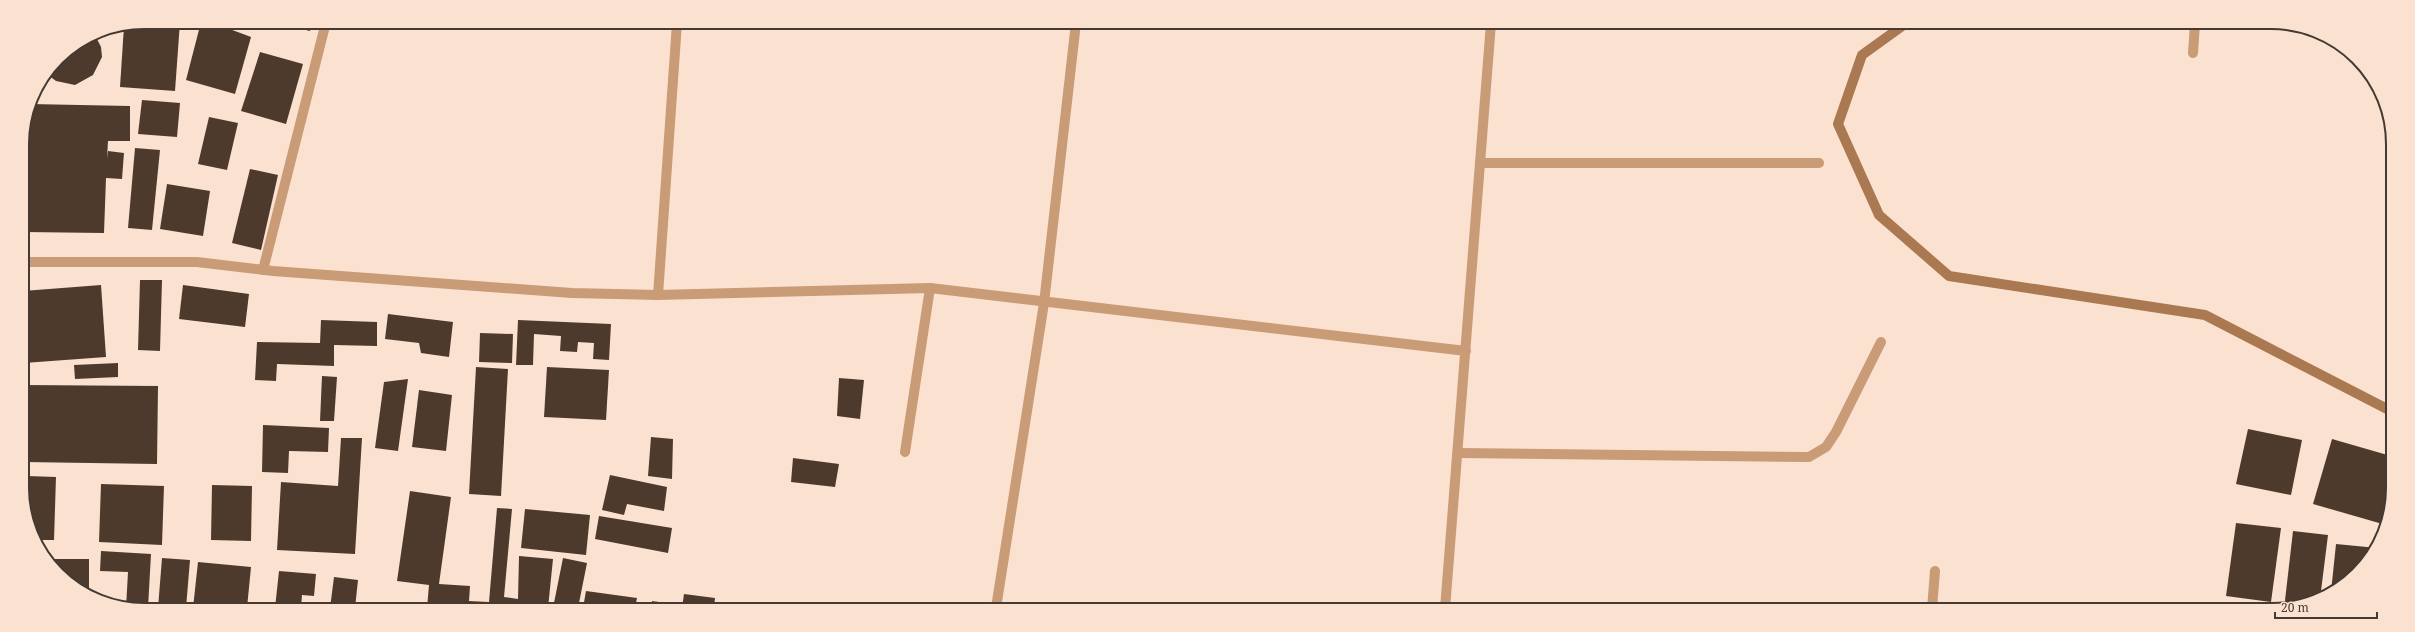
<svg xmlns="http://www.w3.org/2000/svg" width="2415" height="632" font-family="'Noto Serif',serif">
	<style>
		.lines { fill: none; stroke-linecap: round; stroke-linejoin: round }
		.stream { stroke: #aa7851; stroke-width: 10 }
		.building { fill: #4e3a2c }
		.street { stroke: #ca9b77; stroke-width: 10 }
		.rim { fill: none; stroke: #443a33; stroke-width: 2 }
	</style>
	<rect width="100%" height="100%" fill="#fbe2d0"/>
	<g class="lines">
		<polyline class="stream" points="1905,24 1862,55 1838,124 1879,215 1949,276 2205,315 2391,411"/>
	</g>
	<g class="building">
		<polygon points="144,22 180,22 175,91 120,87 124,26"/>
		<polygon points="201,22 211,22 251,37 235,94 186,80"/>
		<polygon points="273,22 311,22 310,31"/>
		<polygon points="94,33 101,47 102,57 93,75 75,85 56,81 48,75 58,58"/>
		<polygon points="260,52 303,64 286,124 241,111"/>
		<polygon points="142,100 180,103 177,137 138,134"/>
		<polygon points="30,104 130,106 130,141 108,141 107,159 108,151 124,153 122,179 106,178 104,233 23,232 22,136"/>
		<polygon points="209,117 238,123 227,170 198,164"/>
		<polygon points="135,148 160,150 152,230 128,228"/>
		<polygon points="250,169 278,175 261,250 232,243"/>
		<polygon points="167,184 210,191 203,236 160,229"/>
		<polygon points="140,280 162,280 160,351 138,350"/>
		<polygon points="101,285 106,357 24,363 23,291"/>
		<polygon points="183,285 249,294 245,327 179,319"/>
		<polygon points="388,314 453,322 449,357 421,353 419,343 385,339"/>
		<polygon points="321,320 377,322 377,346 334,345 334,366 277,364 276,381 255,380 257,342 320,343"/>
		<polygon points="518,320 611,324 609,360 593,359 594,343 578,342 577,352 560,351 561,336 534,334 533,365 516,365"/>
		<polygon points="480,333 513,334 512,363 479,362"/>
		<polygon points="118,363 118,377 75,379 74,365"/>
		<polygon points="476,367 508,369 501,496 469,494"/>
		<polygon points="547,367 609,370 606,420 544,417"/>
		<polygon points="322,376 337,377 334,421 320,421"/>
		<polygon points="839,378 864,380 860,419 837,416"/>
		<polygon points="408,379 398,451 375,448 384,382"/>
		<polygon points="24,385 158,386 157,464 24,462"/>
		<polygon points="419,390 452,395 446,451 412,447"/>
		<polygon points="263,425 329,428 328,452 289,451 288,473 262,472"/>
		<polygon points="2248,429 2302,440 2291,495 2236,484"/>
		<polygon points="651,437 673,439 672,479 648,476"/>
		<polygon points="341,438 362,438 355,554 277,550 281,482 338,486"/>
		<polygon points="2332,439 2391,456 2391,512 2386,525 2313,504"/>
		<polygon points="793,458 839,464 835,487 791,482"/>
		<polygon points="610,475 667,487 664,511 627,504 624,515 602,510"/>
		<polygon points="27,476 56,477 54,540 35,540 26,517"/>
		<polygon points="101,484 164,486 162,545 99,542"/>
		<polygon points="212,485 252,486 251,541 211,540"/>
		<polygon points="410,491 451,497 439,584 470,586 469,601 489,602 497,508 512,509 504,597 518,599 519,556 553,559 548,608 427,608 429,585 397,581"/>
		<polygon points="525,509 590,515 586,555 521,548"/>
		<polygon points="599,516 672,528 668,553 595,539"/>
		<polygon points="2236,523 2281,528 2271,602 2226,596"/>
		<polygon points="2293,531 2328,535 2320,599 2284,609"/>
		<polygon points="2336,544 2377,548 2351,580 2331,592"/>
		<polygon points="101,551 151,554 148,608 126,608 128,572 100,571"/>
		<polygon points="162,558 190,560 186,608 158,608"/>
		<polygon points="563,558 587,563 578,608 553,608"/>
		<polygon points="46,559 89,559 89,596 58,574"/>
		<polygon points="198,562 251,567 247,608 193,608"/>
		<polygon points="279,571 316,574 314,596 302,595 301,608 275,608"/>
		<polygon points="334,577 358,580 355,608 330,608"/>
		<polygon points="586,591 637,598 635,608 583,608"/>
		<polygon points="684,594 715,598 714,608 682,608"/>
		<polygon points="652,601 681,605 680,608 651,608"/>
	</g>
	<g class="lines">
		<g class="street">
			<polyline points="2193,53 2195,24"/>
			<polyline points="1480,163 1819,163"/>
			<polyline points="23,262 197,262 273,271 572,293 658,295 930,288 1466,351"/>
			<polyline points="263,270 326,22"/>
			<polyline points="658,295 677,23"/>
			<polyline points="905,452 930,288"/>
			<polyline points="1458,453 1809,457 1826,447 1836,432 1881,342"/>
			<polyline points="996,608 1044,303 1076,23"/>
			<polyline points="1445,609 1491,23"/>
			<polyline points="1932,609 1935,571"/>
		</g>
	</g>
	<path d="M0 0H2415V632H0ZM144 29H2271A115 115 0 0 1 2386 144V488A115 115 0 0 1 2271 603H144A115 115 0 0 1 29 488V144A115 115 0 0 1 144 29Z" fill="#fbe2d0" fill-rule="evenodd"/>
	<path class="rim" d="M144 29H2271A115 115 0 0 1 2386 144V488A115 115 0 0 1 2271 603H144A115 115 0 0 1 29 488V144A115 115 0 0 1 144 29Z"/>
	<path d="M2275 612v6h102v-6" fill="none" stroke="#443a33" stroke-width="2"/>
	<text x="2281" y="612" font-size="12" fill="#443a33" stroke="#fbe2d0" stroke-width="3" paint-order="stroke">20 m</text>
</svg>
